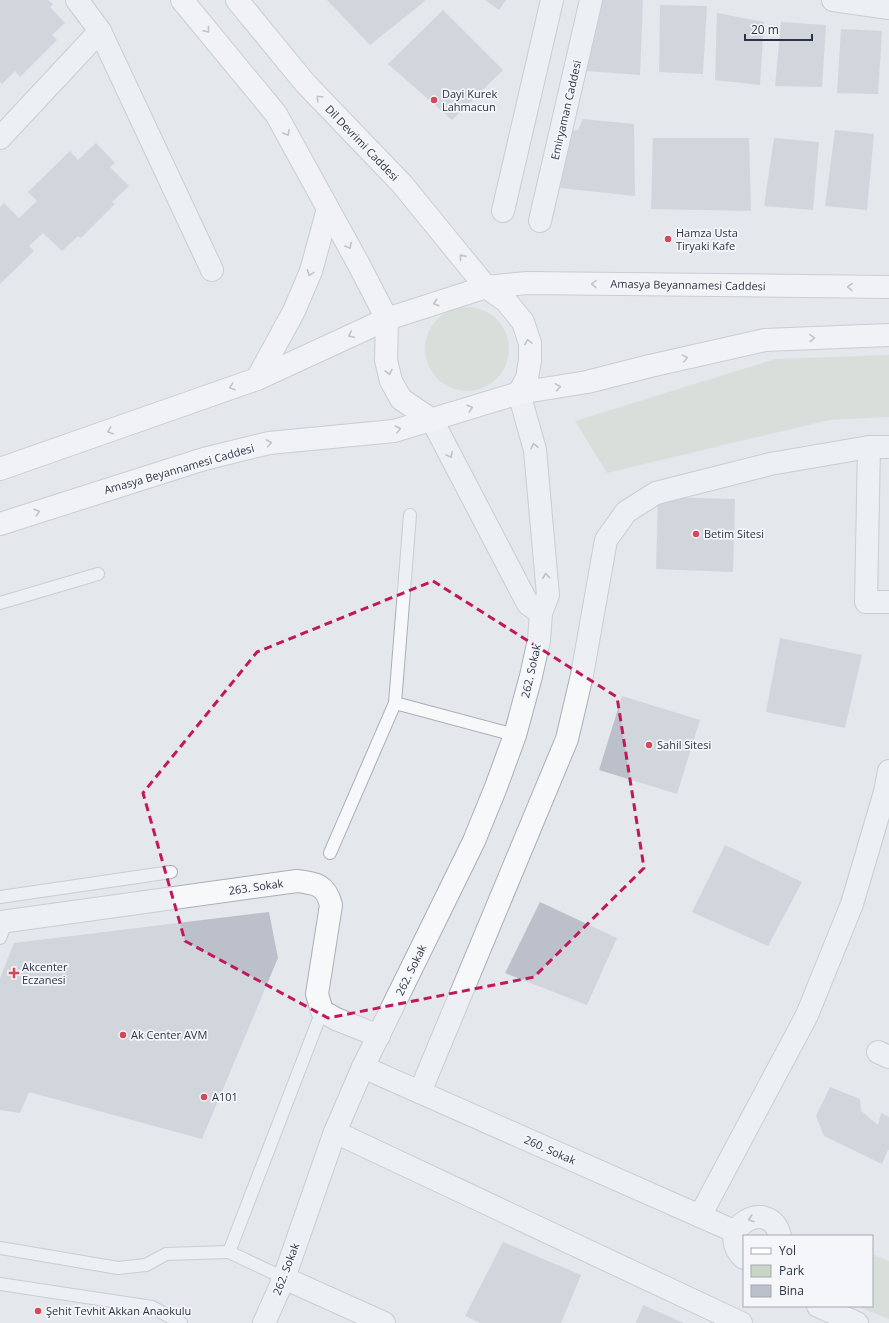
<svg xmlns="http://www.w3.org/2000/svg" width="889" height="1323" font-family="'Open Sans',sans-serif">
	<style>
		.green { fill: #c9d6c5 }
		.building { fill: #bbc0ca }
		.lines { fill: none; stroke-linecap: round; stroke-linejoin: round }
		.service-casing { stroke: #a9aeb7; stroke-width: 14 }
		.minor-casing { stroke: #a9aeb7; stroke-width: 24 }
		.secondary-casing { stroke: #a9aeb7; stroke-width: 24 }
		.service { stroke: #f7f8fa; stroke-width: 12 }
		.minor { stroke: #f7f8fa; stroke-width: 22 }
		.secondary { stroke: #fff; stroke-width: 22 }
		.oneway { stroke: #959aa2 }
		.oneway2 { stroke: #9196a0 }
		.marked { fill: none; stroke: #c2185b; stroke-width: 3; stroke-dasharray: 8 5; stroke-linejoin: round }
		.poi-dot { fill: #d1495b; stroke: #f4f6f9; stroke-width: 1.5 }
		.labels { text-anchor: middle; stroke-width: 3.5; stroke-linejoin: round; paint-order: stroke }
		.poi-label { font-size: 11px; fill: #2b3445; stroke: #f4f6f9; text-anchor: start }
		.street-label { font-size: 11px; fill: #2b3445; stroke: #f4f6f9 }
	</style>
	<rect width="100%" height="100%" fill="#e4e7ec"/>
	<g class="green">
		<circle cx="467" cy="349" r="42"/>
		<polygon points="889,355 889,417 829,420 607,473 575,421 775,359"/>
		<polygon points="872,1254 889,1261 889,1319 856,1306 872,1306"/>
	</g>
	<g class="building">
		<polygon points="0,0 48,0 53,4 50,7 65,23 52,35 57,40 20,77 15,71 2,84 0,82"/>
		<polygon points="327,0 424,0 425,1 370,45"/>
		<polygon points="485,0 506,0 499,10"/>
		<polygon points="601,0 643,0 640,75 587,71"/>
		<polygon points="660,5 707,6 703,74 659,72"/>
		<polygon points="443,10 503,70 452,120 388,64"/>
		<polygon points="717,13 764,22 760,85 715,80"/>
		<polygon points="781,22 826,25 822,87 775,86"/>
		<polygon points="841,29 882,31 878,94 837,93"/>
		<polygon points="583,119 634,124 635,196 560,188 570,131 578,130"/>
		<polygon points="835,130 874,134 867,210 825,206"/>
		<polygon points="653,138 749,138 751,211 651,209"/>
		<polygon points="774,138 819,142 813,210 764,206"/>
		<polygon points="96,143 115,163 110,167 129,186 112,202 115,204 81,238 78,236 62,251 43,233 29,246 34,251 0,284 0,207 4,203 19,218 37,201 28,192 70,151 78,160"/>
		<polygon points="658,497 735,499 733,572 656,569"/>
		<polygon points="780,638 862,655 845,728 766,712"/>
		<polygon points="622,696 700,720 677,794 599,770"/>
		<polygon points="725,845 802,882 768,946 692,912"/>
		<polygon points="540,902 617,938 587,1005 505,973"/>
		<polygon points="269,912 278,958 202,1139 29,1092 20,1113 0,1110 0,978 14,943"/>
		<polygon points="830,1087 860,1099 861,1111 878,1125 881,1113 889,1117 889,1150 888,1150 882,1164 824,1136 816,1116"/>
		<polygon points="503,1242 581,1275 561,1323 480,1323 465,1316"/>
		<polygon points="643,1305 684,1323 636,1323"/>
	</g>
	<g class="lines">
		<g class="service-casing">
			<g id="service">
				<polyline points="0,603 98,574"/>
				<polyline points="395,703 515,735"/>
				<polyline points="330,853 395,703 410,515"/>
				<polyline points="0,897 171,872"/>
				<polyline points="0,938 7,921"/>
				<polyline points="0,1248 118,1268 146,1265 166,1254 229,1252"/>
				<polyline points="284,1278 229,1252 322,1011"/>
				<polyline points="0,1284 152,1307 181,1323"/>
			</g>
		</g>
		<g class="minor-casing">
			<g id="minor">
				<polyline points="77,0 100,31 212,270"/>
				<polyline points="833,0 889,8"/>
				<polyline points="0,138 100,31"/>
				<polyline points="503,211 552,0"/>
				<polyline points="540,221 591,0"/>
				<polyline points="432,420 528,604 541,613"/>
				<polyline points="869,447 866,602 889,602"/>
				<path d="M0,922L297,881C316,883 326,885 331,905L317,994L322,1011L336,1019L379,1036"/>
				<polyline points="878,1052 889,1057"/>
				<polyline points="363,1067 736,1232"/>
				<polyline points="420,1092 567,739 582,675 606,540 626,512 656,493 770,464 869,447 889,447"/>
				<polyline points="335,1132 741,1323"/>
				<polyline points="700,1216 807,1015 852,904 885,792 889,771"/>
				<path d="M744,1258C712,1229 770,1195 780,1236"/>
				<polyline points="284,1278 384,1323"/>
				<polyline points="818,1306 857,1323"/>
				<polyline points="264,1323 284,1278 335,1132 363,1067 474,841 496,787 515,735 531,676 539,640 541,613 548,595 535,450 519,393"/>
			</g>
		</g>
		<g class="secondary-casing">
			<g id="secondary">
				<polyline points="182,0 276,114 358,263 387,319 386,360 391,381 401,399 432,420"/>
				<polyline points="237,0 305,83 402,184 486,287 506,301 523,322 530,343 530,360 527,378 519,393"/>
				<polyline points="257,379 294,311 311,271 328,209"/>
				<polyline points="0,469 257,379 387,319 486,287 527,283 889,287"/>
				<polyline points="0,524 204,459 269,443 394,431 519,393 587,382 650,366 765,340 889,335"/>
			</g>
		</g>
		<use href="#service" class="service"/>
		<use href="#minor" class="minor"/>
		<use href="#secondary" class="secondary"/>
	</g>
	<defs><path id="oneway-chevron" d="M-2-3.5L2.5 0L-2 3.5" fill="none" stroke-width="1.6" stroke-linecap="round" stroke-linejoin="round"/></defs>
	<g class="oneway">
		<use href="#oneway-chevron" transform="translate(207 30) rotate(50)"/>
		<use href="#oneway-chevron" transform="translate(319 98) rotate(-134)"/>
		<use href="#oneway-chevron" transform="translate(287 133) rotate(61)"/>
		<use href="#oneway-chevron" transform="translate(349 246) rotate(61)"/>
		<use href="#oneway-chevron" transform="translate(462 257) rotate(-129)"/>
		<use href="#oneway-chevron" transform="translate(310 273) rotate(111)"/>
		<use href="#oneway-chevron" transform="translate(594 284) rotate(-179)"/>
		<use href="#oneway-chevron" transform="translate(850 287) rotate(-179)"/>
		<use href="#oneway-chevron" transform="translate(436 303) rotate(162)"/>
		<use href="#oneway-chevron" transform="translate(351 335) rotate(155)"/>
		<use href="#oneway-chevron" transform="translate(812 338) rotate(-2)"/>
		<use href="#oneway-chevron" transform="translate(528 342) rotate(-102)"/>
		<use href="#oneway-chevron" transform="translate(685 358) rotate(-13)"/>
		<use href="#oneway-chevron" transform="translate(389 372) rotate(78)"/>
		<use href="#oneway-chevron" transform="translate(232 387) rotate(161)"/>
		<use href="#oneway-chevron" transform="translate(558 387) rotate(-9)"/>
		<use href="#oneway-chevron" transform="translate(470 408) rotate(-18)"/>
		<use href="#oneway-chevron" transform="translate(398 429) rotate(-14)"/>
		<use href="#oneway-chevron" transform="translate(110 431) rotate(161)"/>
		<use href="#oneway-chevron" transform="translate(269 443) rotate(-10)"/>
		<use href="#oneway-chevron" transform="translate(37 512) rotate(-18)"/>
	</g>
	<g class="oneway2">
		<use href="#oneway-chevron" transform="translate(534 446) rotate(-103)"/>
		<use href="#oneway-chevron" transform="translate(450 455) rotate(62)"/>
		<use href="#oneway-chevron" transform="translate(546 576) rotate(-95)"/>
		<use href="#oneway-chevron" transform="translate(751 1219) rotate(163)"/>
	</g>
	<path d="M0 0H889V1323H0ZM433,581L617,697L644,868L534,977L328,1018L185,941L143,793L257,652Z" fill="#e4e7ec" fill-opacity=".55" fill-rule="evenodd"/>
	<path class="marked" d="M433,581L617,697L644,868L534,977L328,1018L185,941L143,793L257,652Z"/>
	<g class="poi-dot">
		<circle cx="434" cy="100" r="4"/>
		<circle cx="668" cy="239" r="4"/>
		<circle cx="696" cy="534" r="4"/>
		<circle cx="649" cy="745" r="4"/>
		<path d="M12 967h4v4h4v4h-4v4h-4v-4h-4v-4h4z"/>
		<circle cx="123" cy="1035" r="4"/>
		<circle cx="204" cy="1097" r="4"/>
		<circle cx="38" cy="1311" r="4"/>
	</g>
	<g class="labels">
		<g class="poi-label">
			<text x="442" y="98">Dayi Kurek<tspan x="442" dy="13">Lahmacun</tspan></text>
			<text x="676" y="237">Hamza Usta<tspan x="676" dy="13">Tiryaki Kafe</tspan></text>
			<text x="704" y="538">Betim Sitesi</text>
			<text x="657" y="749">Sahil Sitesi</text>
			<text x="22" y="971">Akcenter<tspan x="22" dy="13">Eczanesi</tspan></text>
			<text x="131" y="1039">Ak Center AVM</text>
			<text x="212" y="1101">A101</text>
			<text x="46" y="1315">Şehit Tevhit Akkan Anaokulu</text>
		</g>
		<g class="street-label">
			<text transform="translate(566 110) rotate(-77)" y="4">Emiryaman Caddesi</text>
			<text transform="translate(362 143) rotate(46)" y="4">Dil Devrimi Caddesi</text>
			<text transform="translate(688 285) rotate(1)" y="4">Amasya Beyannamesi Caddesi</text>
			<text transform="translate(179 469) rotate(-16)" y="4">Amasya Beyannamesi Caddesi</text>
			<text transform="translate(531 671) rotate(-77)" y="4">262. Sokak</text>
			<text transform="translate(256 887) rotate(-8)" y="4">263. Sokak</text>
			<text transform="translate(411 970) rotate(-64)" y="4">262. Sokak</text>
			<text transform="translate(550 1150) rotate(24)" y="4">260. Sokak</text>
			<text transform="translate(286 1269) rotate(-69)" y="4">262. Sokak</text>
		</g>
	</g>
	<rect x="743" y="1235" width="130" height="72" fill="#f4f6f9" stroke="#a4a8b1"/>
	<rect x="751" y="1248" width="20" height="6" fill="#ffffff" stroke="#a4a8b1"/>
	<text x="779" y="1255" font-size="12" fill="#2b3445">Yol</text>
	<rect x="751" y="1265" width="20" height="12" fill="#c9d6c5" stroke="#a4a8b1"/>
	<text x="779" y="1275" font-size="12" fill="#2b3445">Park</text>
	<rect x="751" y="1285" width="20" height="12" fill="#bbc0ca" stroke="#a4a8b1"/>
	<text x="779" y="1295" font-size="12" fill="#2b3445">Bina</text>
	<path d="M745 34v6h67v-6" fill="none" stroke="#2b3445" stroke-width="2"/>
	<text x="751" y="34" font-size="12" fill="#2b3445" stroke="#f4f6f9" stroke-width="3" paint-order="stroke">20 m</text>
</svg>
